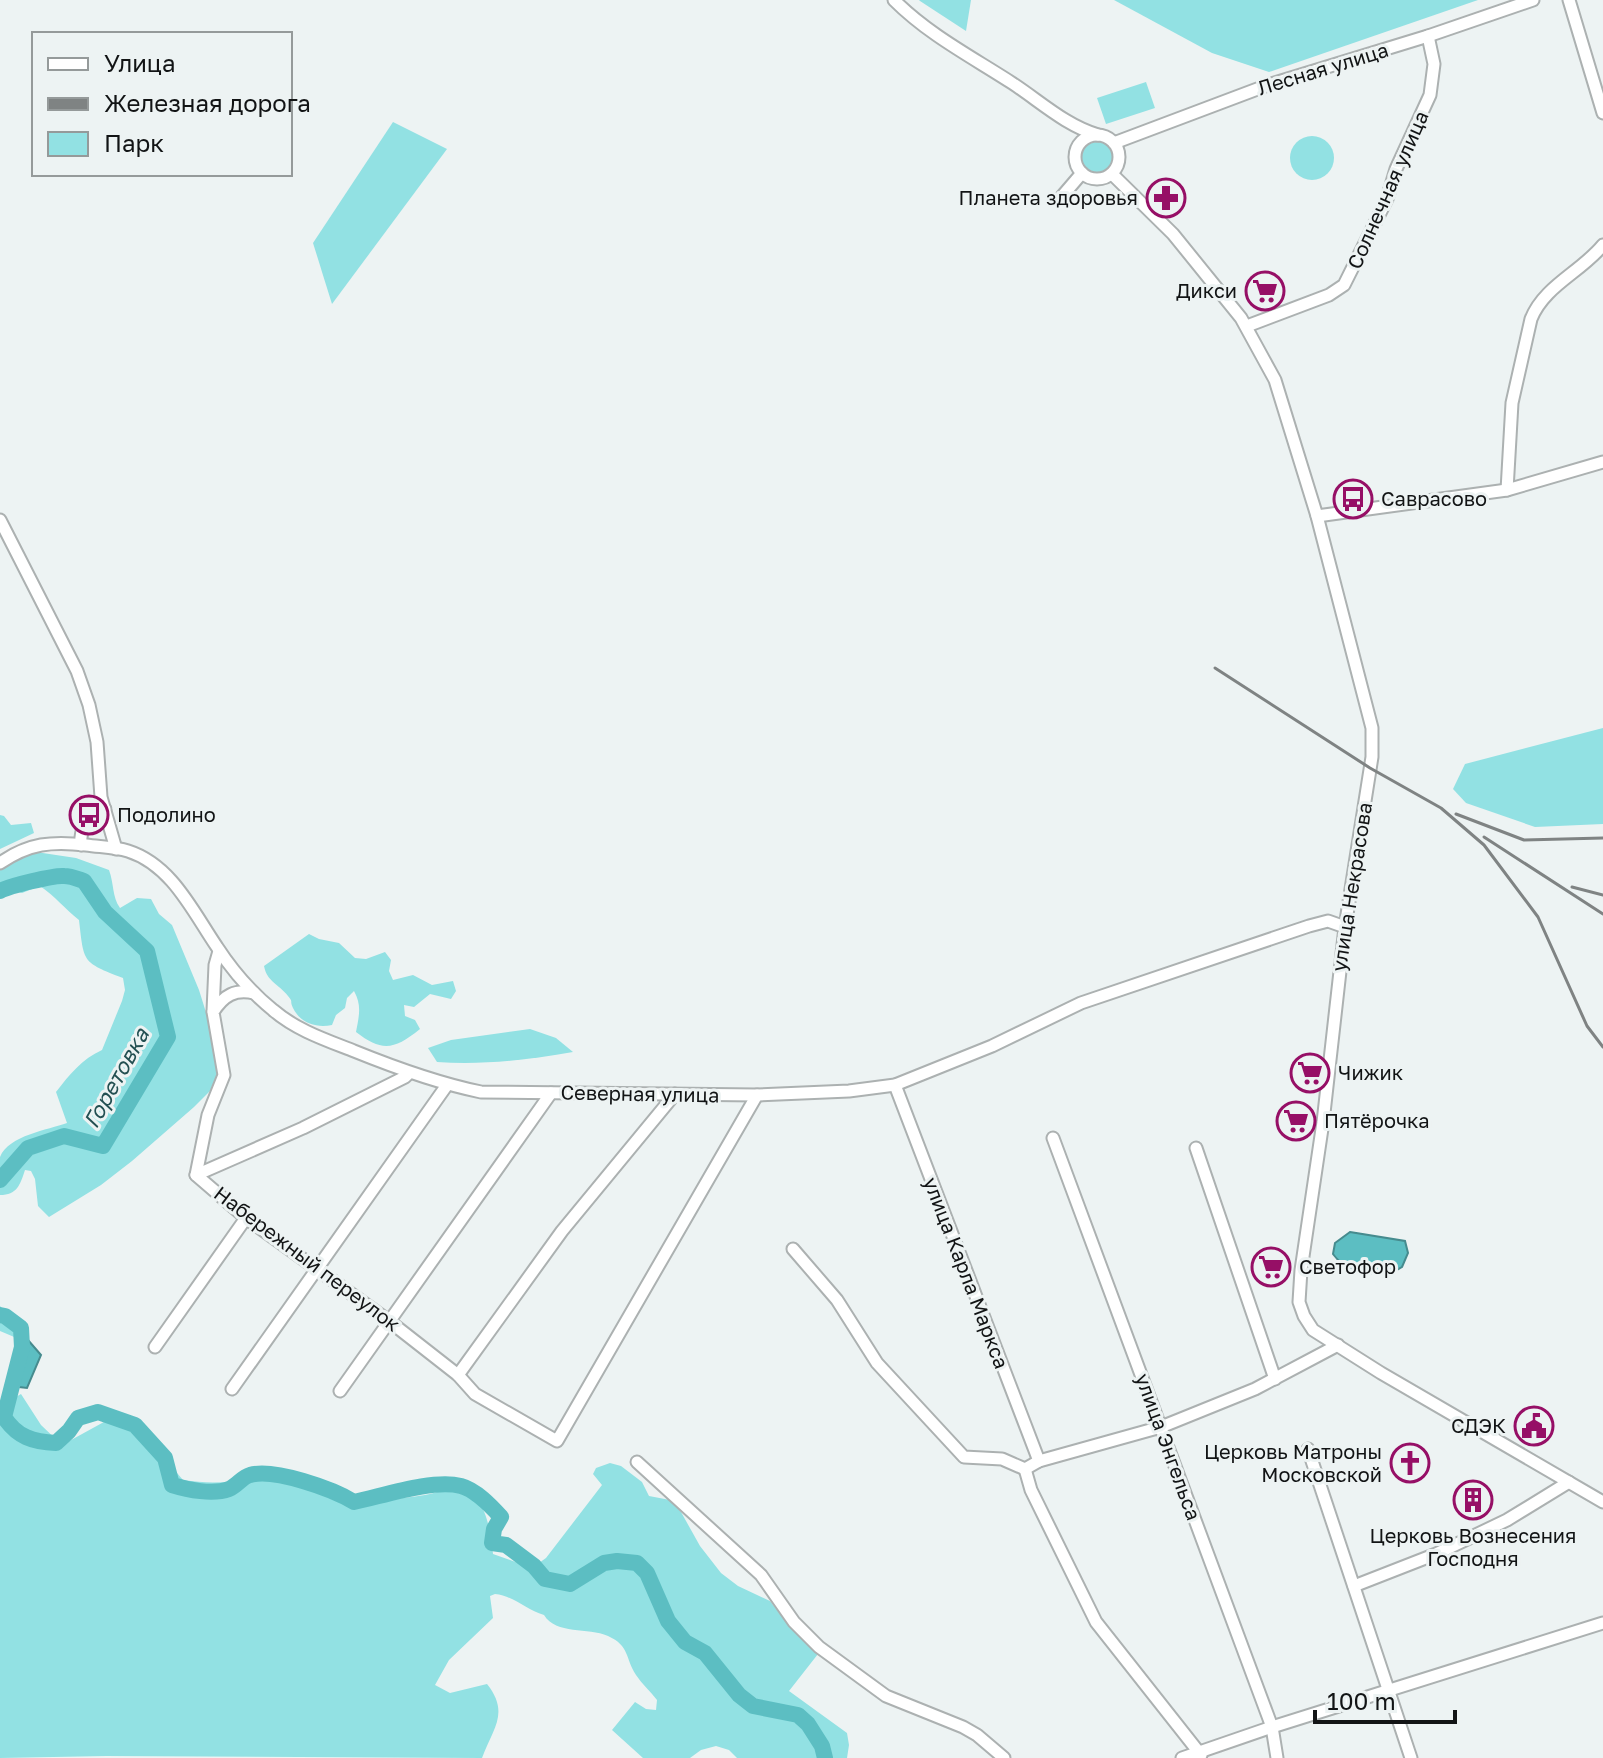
<svg xmlns="http://www.w3.org/2000/svg" width="1603" height="1758" font-family="'Golos Text',sans-serif">
	<style>
		.green { fill: #92e1e3 }
		.water { fill: #5cbec2; stroke: #468b8e; stroke-width: 2 }
		.lines { fill: none; stroke-linecap: round; stroke-linejoin: round }
		.stream { stroke: #468b8e; stroke-width: 3 }
		.river { stroke: #5cbec2; stroke-width: 16 }
		.minor-casing { stroke: #acb1b1; stroke-width: 15 }
		.minor { stroke: #fff; stroke-width: 11 }
		.rail { stroke: #7f8383; stroke-width: 3 }
		.labels { text-anchor: middle; stroke-width: 6; stroke-linejoin: round; paint-order: stroke }
		.street-label { font-size: 20px; fill: #121415; stroke: #edf3f3 }
		.poi-label { font-size: 20px; fill: #121415; stroke: #edf3f3; text-anchor: start }
		.water-label { font-size: 22px; font-style: italic; fill: #235052; stroke: #edf3f3 }
	</style>
	<rect width="100%" height="100%" fill="#edf3f3"/>
	<g class="green">
		<polygon points="919,0 971,0 966,31 920,1"/>
		<polygon points="1114,0 1478,0 1269,72 1212,53"/>
		<polygon points="1146,82 1155,108 1106,124 1097,98"/>
		<polygon points="393,122 447,149 332,304 313,243"/>
		<circle cx="1312" cy="158" r="22"/>
		<circle cx="1097" cy="157" r="16"/>
		<polygon points="1603,728 1603,824 1535,827 1466,803 1453,789 1465,764"/>
		<polygon points="0,815 4,816 11,825 31,823 34,833 0,849"/>
		<path d="M36,852L76,858L109,870C114,883 112,897 120,908L137,898L151,899L159,914L172,925L199,990L214,1038L217,1074L210,1091L194,1107L132,1161L101,1185L49,1217L38,1206L35,1179L31,1171L25,1170C20,1185 17,1195 0,1195C0,1185 0,1167 0,1157C9,1135 48,1130 67,1123L56,1092C70,1074 82,1059 102,1050L122,1001L125,990L123,978C82,962 84,963 79,920C65,909 55,896 40,886L22,893L0,886V869L13,860Z"/>
		<path d="M309,934L319,939L339,943L355,958L366,959L385,952L391,960L389,971L393,980L413,975L432,985L453,981L456,991L451,999L430,994L414,1007L404,1005L405,1016L415,1020L420,1029C394,1050 382,1052 356,1032C359,1016 362,1005 354,991L347,998L345,1008L336,1015L332,1025C317,1028 301,1024 293,1008C289,1000 294,1003 288,996C279,984 267,982 264,966Z"/>
		<path d="M530,1029L556,1038L573,1052C527,1060 484,1065 437,1062L428,1048L451,1040Z"/>
		<polygon points="0,1306 21,1329 19,1339 0,1331"/>
		<path d="M21,1394L41,1425L62,1445L113,1417C142,1432 162,1455 183,1480C213,1485 236,1481 266,1479C287,1477 308,1481 329,1484L343,1503C370,1501 399,1499 425,1495C433,1494 441,1490 450,1489C486,1487 490,1528 493,1554L521,1564L529,1570L546,1558L602,1485L593,1474L596,1468L610,1463L621,1466L642,1482L649,1496L670,1500L681,1512L700,1546L721,1573L738,1586L770,1601L784,1619L818,1654L789,1691L847,1733L849,1745L847,1758H737L729,1750L716,1746L701,1750L690,1758H643L612,1730L635,1702L646,1709L656,1710L657,1700C650,1691 642,1684 636,1675C625,1658 630,1646 608,1636C588,1627 556,1635 544,1615C526,1610 514,1596 495,1594L490,1596L493,1618L449,1660L435,1685L450,1693L487,1684C510,1713 493,1728 482,1758L106,1756L0,1758V1406Z"/>
	</g>
	<g class="water">
		<path d="M1350,1232L1405,1241L1408,1253L1402,1267C1383,1280 1346,1273 1333,1254L1335,1243Z"/>
		<polygon points="28,1340 41,1355 27,1388 19,1387 11,1375 18,1342"/>
	</g>
	<g class="lines">
		<polyline class="stream" points="0,1419 4,1417"/>
		<g class="river">
			<path d="M0,891C9,886 54,875 64,876C71,876 78,879 84,881L105,912L147,951L168,1037L103,1146L64,1136L28,1148L0,1180"/>
			<path d="M0,1315L5,1316L21,1328L22,1347L4,1417C17,1437 33,1442 56,1443L69,1431L78,1418L98,1412L135,1425L165,1458L172,1485C188,1490 213,1495 229,1489C237,1486 242,1477 250,1475C274,1468 333,1489 354,1502C383,1496 432,1479 461,1486C476,1490 491,1506 501,1517L494,1529L492,1543L506,1545L534,1566L545,1579L570,1584L604,1563L617,1561L637,1563L647,1573L668,1621L685,1642L705,1653L739,1695L753,1706L798,1715L808,1724L822,1746L825,1758"/>
		</g>
		<g class="minor-casing">
			<g id="minor">
				<path d="M894,0C929,35 972,57 1012,83C1041,102 1065,125 1098,135"/>
				<polyline points="1569,0 1603,113"/>
				<circle cx="1097" cy="157" r="22"/>
				<polyline points="1114,143 1268,85 1428,36 1533,0"/>
				<polyline points="1112,174 1173,234 1241,318 1275,380 1317,516 1372,728 1372,757 1345,927 1323,1122 1301,1270 1299,1302 1304,1316 1313,1330 1381,1373 1603,1502"/>
				<polyline points="1058,201 1082,173"/>
				<polyline points="1247,326 1329,295 1344,285 1387,199 1396,169 1430,95 1434,64 1428,36"/>
				<path d="M1507,490L1512,403L1531,319C1544,286 1581,272 1603,245"/>
				<polyline points="1317,516 1507,490 1603,462"/>
				<polyline points="0,520 77,671 89,705 97,742 101,797 116,849"/>
				<path d="M81,845C79,825 90,819 105,809"/>
				<path d="M0,863C29,843 52,841 86,845C100,847 115,847 128,851C172,865 193,912 217,947C232,970 252,993 273,1010C296,1030 326,1040 354,1051C396,1068 437,1083 481,1092L757,1095L849,1091L895,1085L992,1046L1081,1003L1309,926L1328,921L1345,927"/>
				<path d="M254,993C235,989 224,995 213,1012L224,1075L208,1115L196,1175L246,1218L389,1321L458,1375L475,1394L557,1441L757,1095"/>
				<polyline points="213,1011 215,965 219,951"/>
				<polyline points="895,1085 1039,1461"/>
				<polyline points="1053,1138 1272,1727 1277,1758"/>
				<polyline points="1196,1148 1275,1379"/>
				<polyline points="196,1175 303,1128 405,1077 409,1073"/>
				<polyline points="793,1249 837,1300 877,1363 964,1457 1002,1459 1025,1469 1039,1461 1161,1427 1255,1389 1338,1345"/>
				<polyline points="155,1347 246,1218"/>
				<polyline points="458,1375 562,1231 675,1094"/>
				<polyline points="232,1389 447,1085"/>
				<polyline points="340,1391 551,1093"/>
				<polyline points="1308,1449 1411,1758"/>
				<polyline points="637,1462 761,1575 794,1622 819,1647 886,1696 963,1727 977,1735 1004,1758"/>
				<polyline points="1025,1469 1031,1490 1096,1622 1201,1755"/>
				<polyline points="1354,1586 1436,1554 1507,1520 1569,1482"/>
				<polyline points="1182,1758 1272,1727 1603,1623"/>
			</g>
		</g>
		<use href="#minor" class="minor"/>
		<g class="rail">
			<polyline points="1215,668 1370,768 1441,808 1484,845 1538,917 1587,1026 1603,1047"/>
			<polyline points="1456,814 1524,840 1603,838"/>
			<polyline points="1484,837 1603,914"/>
			<polyline points="1572,887 1603,895"/>
		</g>
	</g>
	<defs>
		<g id="pharmacy-ring" transform="scale(2)"><circle r="9.5" fill="#edf3f3" stroke="#960f66" stroke-width="1.5"/><path d="M-2-6h4v4h4v4h-4v4h-4v-4h-4v-4h4Z" fill="#960f66"/></g>
		<g id="supermarket-ring" transform="scale(2)"><circle r="9.5" fill="#edf3f3" stroke="#960f66" stroke-width="1.5"/><path d="M-6-5.5h2.5l.6 2H6L4.5 2H-2.5L-4.4-4H-6ZM-1.5 3.2a1.3 1.3 0 1 0 .1 0ZM3 3.2a1.3 1.3 0 1 0 .1 0Z" fill="#960f66"/></g>
		<g id="bus-ring" transform="scale(2)"><circle r="9.5" fill="#edf3f3" stroke="#960f66" stroke-width="1.5"/><path d="M-5-6H5V4H4V6H2V4H-2V6H-4V4H-5ZM-3.5-4V0h7V-4ZM-3.5 1.2v1.5H-2V1.2ZM2 1.2v1.5H3.5V1.2Z" fill="#960f66"/></g>
		<g id="civic-ring" transform="scale(2)"><circle r="9.5" fill="#edf3f3" stroke="#960f66" stroke-width="1.5"/><path d="M-.6-6.5H3V-4.5H.6V-3L4-1V1h2V6H-6V1h2V-1L-.6-3ZM-1.2 2.5V6h2.4V2.5Z" fill="#960f66"/></g>
		<g id="church-ring" transform="scale(2)"><circle r="9.5" fill="#edf3f3" stroke="#960f66" stroke-width="1.5"/><path d="M-1.2-6h2.4v3.5h3.3v2.4h-3.3V6h-2.4V-.1h-3.3v-2.4h3.3Z" fill="#960f66"/></g>
		<g id="building-ring" transform="scale(2)"><circle r="9.5" fill="#edf3f3" stroke="#960f66" stroke-width="1.5"/><path d="M-4-6H4V6H1V3H-1V6H-4ZM-2.5-4.3h1.7v1.8h-1.7ZM.8-4.3h1.7v1.8H.8ZM-2.5-1h1.7V.8h-1.7ZM.8-1h1.7V.8H.8Z" fill="#960f66"/></g>
	</defs>
	<g fill-rule="evenodd">
		<use href="#pharmacy-ring" x="1166" y="198"/>
		<use href="#supermarket-ring" x="1265" y="291"/>
		<use href="#bus-ring" x="1353" y="499"/>
		<use href="#bus-ring" x="89" y="815"/>
		<use href="#supermarket-ring" x="1310" y="1073"/>
		<use href="#supermarket-ring" x="1296" y="1121"/>
		<use href="#supermarket-ring" x="1271" y="1267"/>
		<use href="#civic-ring" x="1534" y="1426"/>
		<use href="#church-ring" x="1410" y="1463"/>
		<use href="#building-ring" x="1473" y="1500"/>
	</g>
	<g class="labels">
		<g class="street-label">
			<text transform="translate(1323 69) rotate(-17)" y="7">Лесная улица</text>
			<text transform="translate(1388 190) rotate(-66)" y="7">Солнечная улица</text>
			<text transform="translate(1352 887) rotate(-81)" y="7">улица Некрасова</text>
			<text transform="translate(640 1094) rotate(1)" y="7">Северная улица</text>
			<text transform="translate(307 1259) rotate(37)" y="7">Набережный переулок</text>
			<text transform="translate(966 1273) rotate(69)" y="7">улица Карла Маркса</text>
			<text transform="translate(1168 1447) rotate(70)" y="7">улица Энгельса</text>
		</g>
		<g class="poi-label">
			<text x="1138" y="205" text-anchor="end">Планета здоровья</text>
			<text x="1237" y="298" text-anchor="end">Дикси</text>
			<text x="1381" y="506">Саврасово</text>
			<text x="117" y="822">Подолино</text>
			<text x="1338" y="1080">Чижик</text>
			<text x="1324" y="1128">Пятёрочка</text>
			<text x="1299" y="1274">Светофор</text>
			<text x="1506" y="1433" text-anchor="end">СДЭК</text>
			<text x="1382" y="1459" text-anchor="end">Церковь Матроны<tspan x="1382" dy="23">Московской</tspan></text>
			<text x="1473" y="1543" text-anchor="middle">Церковь Вознесения<tspan x="1473" dy="23">Господня</tspan></text>
		</g>
		<g class="water-label">
			<text transform="translate(116 1078) rotate(-61)" y="8">Горетовка</text>
		</g>
	</g>
	<rect x="32" y="32" width="260" height="144" fill="#edf3f3" stroke="#959a9a" stroke-width="2"/>
	<rect x="48" y="58" width="40" height="12" fill="#ffffff" stroke="#959a9a" stroke-width="2"/>
	<text x="104" y="72" font-size="24" fill="#121415">Улица</text>
	<rect x="48" y="98" width="40" height="12" fill="#7f8383" stroke="#959a9a" stroke-width="2"/>
	<text x="104" y="112" font-size="24" fill="#121415">Железная дорога</text>
	<rect x="48" y="132" width="40" height="24" fill="#92e1e3" stroke="#959a9a" stroke-width="2"/>
	<text x="104" y="152" font-size="24" fill="#121415">Парк</text>
	<path d="M1315 1710v12h140v-12" fill="none" stroke="#121415" stroke-width="4"/>
	<text x="1327" y="1710" font-size="24" fill="#121415" stroke="#edf3f3" stroke-width="6" paint-order="stroke">100 m</text>
</svg>
